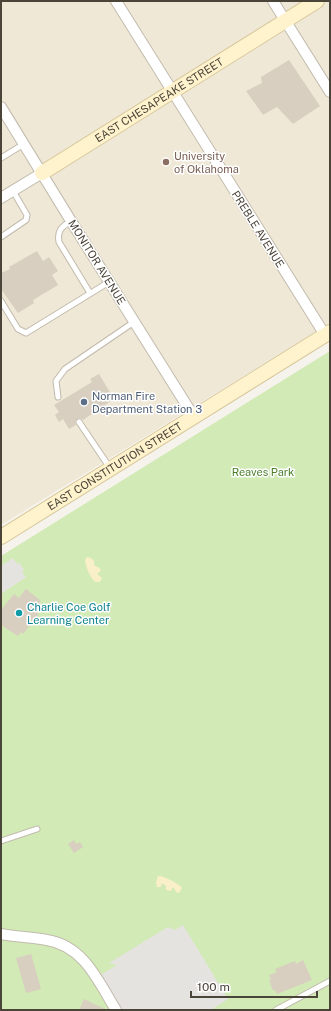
<svg xmlns="http://www.w3.org/2000/svg" width="331" height="1011" font-family="'Public Sans',sans-serif">
	<style>
		.education { fill: #efe8d6 }
		.green { fill: #d2eab5 }
		.sand { fill: #f9efc9 }
		.parking { fill: #e5e3e0 }
		.building { fill: #d8cfc1 }
		.lines { fill: none; stroke-linecap: round; stroke-linejoin: round }
		.lane-casing { stroke: #c2bbae; stroke-width: 7 }
		.street-casing { stroke: #c2bbae; stroke-width: 12 }
		.secondary-casing { stroke: #d6c79b; stroke-width: 16 }
		.lane { stroke: #fff; stroke-width: 5 }
		.street { stroke: #fff; stroke-width: 10 }
		.secondary { stroke: #fff3cd; stroke-width: 14 }
		.education-dot { fill: #8d6e63; stroke: #fff; stroke-width: 1.5 }
		.service-dot { fill: #5c6f8a; stroke: #fff; stroke-width: 1.5 }
		.culture-dot { fill: #0f9aa8; stroke: #fff; stroke-width: 1.5 }
		.labels { text-anchor: middle; stroke-width: 3; stroke-linejoin: round; paint-order: stroke }
		.street-label { font-size: 11px; fill: #4b4439; stroke: #fff }
		.education-label { font-size: 11px; fill: #785e54; stroke: #fff; text-anchor: start }
		.service-label { font-size: 11px; fill: #4e5e75; stroke: #fff; text-anchor: start }
		.park-label { font-size: 11px; fill: #4a7f2a; stroke: #fff }
		.culture-label { font-size: 11px; fill: #0d838f; stroke: #fff; text-anchor: start }
	</style>
	<rect width="100%" height="100%" fill="#f6f3ec"/>
	<polygon class="education" points="1,1 330,1 330,323 1,525"/>
	<polygon class="green" points="330,351 330,1010 1,1010 1,556"/>
	<g class="sand">
		<path d="M87,557L91,558L94,561V565C97,567 98,566 101,570L97,574L102,578L100,582H96C91,580 85,565 85,560Z"/>
		<path d="M158,876C162,875 180,884 182,888L179,893L176,892L173,887L171,891L166,890V886L162,883L161,887H157L156,883Z"/>
	</g>
	<g class="parking">
		<polygon points="13,558 17,564 19,562 24,570 22,572 26,577 1,594 1,566"/>
		<polygon points="183,925 228,999 211,1010 111,1010 92,980 117,965 109,963 168,927 175,930"/>
	</g>
	<g class="building">
		<polygon points="289,60 320,106 293,124 277,107 263,115 246,91 262,83 261,77"/>
		<polygon points="37,251 43,261 49,257 58,271 52,275 58,285 33,300 34,303 18,313 1,289 1,273 10,269 9,267"/>
		<polygon points="99,374 114,399 83,420 80,418 77,419 75,421 76,425 69,429 63,419 59,422 55,415 59,412 54,405 92,382 90,379"/>
		<polygon points="26,589 41,601 38,604 41,607 37,613 39,614 23,634 21,632 18,636 1,625 1,610 14,594 19,598"/>
		<polygon points="74,840 76,844 80,842 83,847 74,853 68,844"/>
		<polygon points="31,954 41,989 26,993 16,958"/>
		<polygon points="303,960 312,980 277,994 275,990 273,991 269,980 271,980 269,975 277,972 275,969 295,961 296,964"/>
		<polygon points="84,999 107,1010 79,1010"/>
	</g>
	<g class="lines">
		<g class="lane-casing">
			<g id="lane">
				<polyline points="1,158 24,144"/>
				<path d="M71,221C61,227 57,231 59,242L90,293"/>
				<polyline points="1,237 26,220 27,215 13,191"/>
				<polyline points="1,301 18,329 26,333 109,282"/>
				<polyline points="58,397 56,381 65,369 134,322"/>
				<polyline points="79,422 110,468"/>
				<polyline points="1,841 37,829"/>
				<polyline points="276,1010 330,981"/>
			</g>
		</g>
		<g class="street-casing">
			<g id="street">
				<polyline points="116,1 325,335"/>
				<polyline points="273,1 330,92"/>
				<polyline points="1,107 71,221 194,417"/>
				<polyline points="1,198 42,173"/>
				<path d="M1,934C16,937 32,937 47,940C84,946 98,981 116,1010"/>
			</g>
		</g>
		<g class="secondary-casing">
			<g id="secondary">
				<path id="s1" d="M42,173L317,1"/>
				<path id="s2" d="M1,537L330,332"/>
			</g>
		</g>
		<use href="#lane" class="lane"/>
		<use href="#street" class="street"/>
		<use href="#secondary" class="secondary"/>
	</g>
	<circle class="education-dot" cx="166" cy="162" r="4"/>
	<circle class="service-dot" cx="84" cy="402" r="4"/>
	<circle class="culture-dot" cx="19" cy="613" r="4"/>
	<g class="labels">
		<g class="street-label">
			<text dy="4" stroke="none"><textPath href="#s1" startOffset="138">EAST CHESAPEAKE STREET</textPath></text>
			<text transform="translate(258 229) rotate(58)" y="4">PREBLE AVENUE</text>
			<text transform="translate(97 262) rotate(58)" y="4">MONITOR AVENUE</text>
			<text dy="4" stroke="none"><textPath href="#s2" startOffset="134">EAST CONSTITUTION STREET</textPath></text>
		</g>
		<g class="education-label">
			<text x="174" y="160">University<tspan x="174" dy="13">of Oklahoma</tspan></text>
		</g>
		<g class="service-label">
			<text x="92" y="400">Norman Fire<tspan x="92" dy="13">Department Station 3</tspan></text>
		</g>
		<g class="park-label">
			<text x="263" y="476">Reaves Park</text>
		</g>
		<g class="culture-label">
			<text x="27" y="611">Charlie Coe Golf<tspan x="27" dy="13">Learning Center</tspan></text>
		</g>
	</g>
	<rect width="331" height="1011" fill="none" stroke="#4b4439" stroke-width="4"/>
	<path d="M191 991v6h126v-6" fill="none" stroke="#4b4439" stroke-width="2"/>
	<text x="197" y="991" font-size="12" fill="#4b4439" stroke="#ffffff" stroke-width="3" paint-order="stroke">100 m</text>
</svg>
